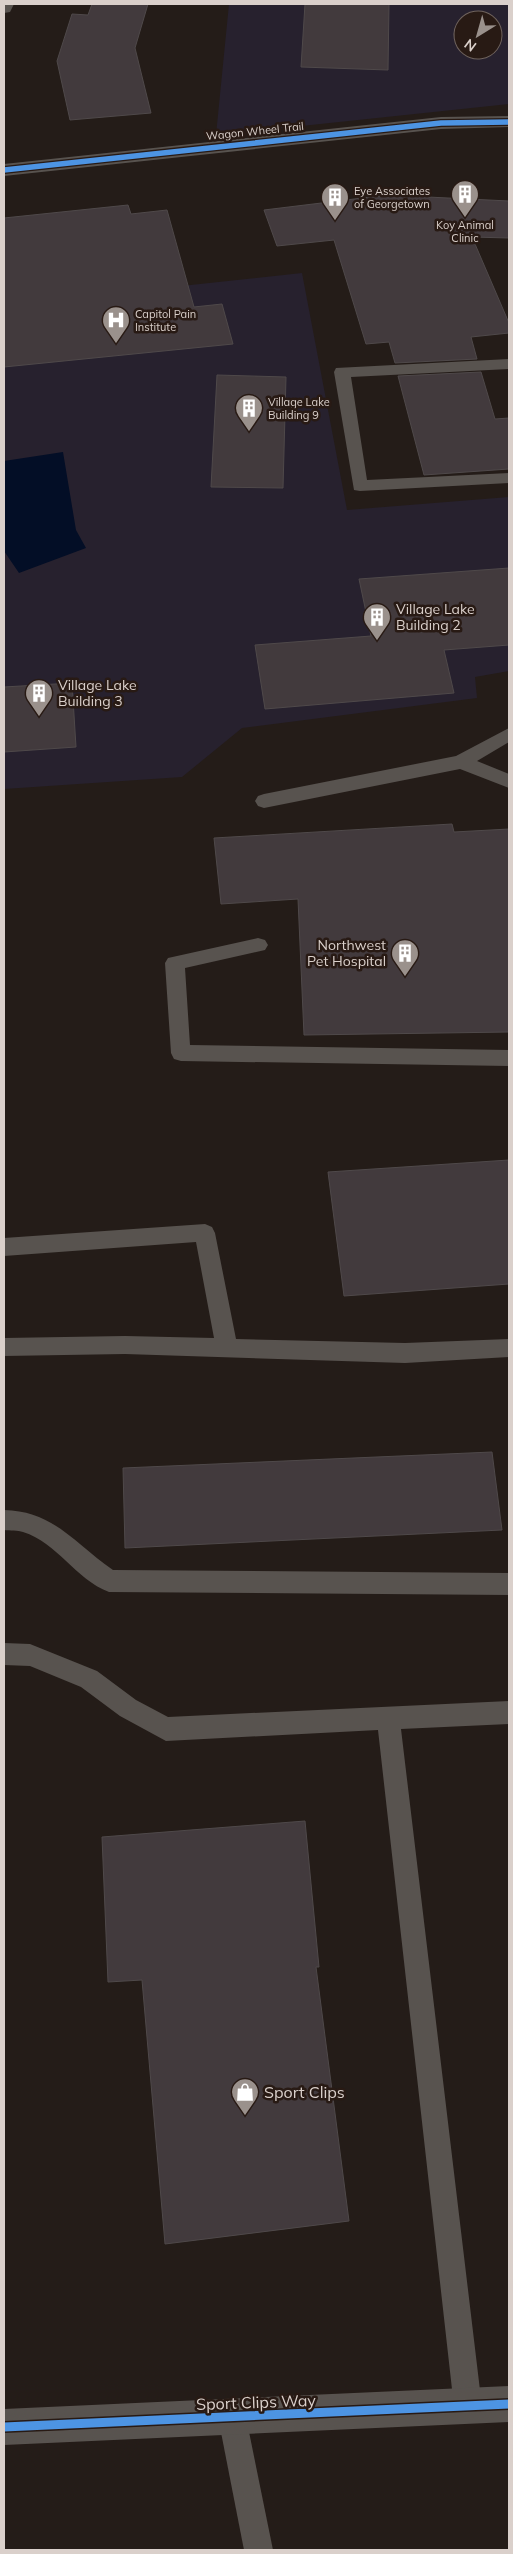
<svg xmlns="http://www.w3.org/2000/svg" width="513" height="2554" font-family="Mulish,sans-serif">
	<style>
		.commercial { fill: #27212e; fill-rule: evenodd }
		.water { fill: #030e26 }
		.building { fill: #423a3d; stroke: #4f494a }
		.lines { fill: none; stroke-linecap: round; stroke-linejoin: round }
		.service { fill: #58534f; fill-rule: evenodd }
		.minor { fill: #58534f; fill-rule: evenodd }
		.cycleway-far1-casing { stroke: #281a14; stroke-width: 8 }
		.cycleway-casing { stroke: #281a14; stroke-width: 12 }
		.cycleway-far1 { stroke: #4d94e3; stroke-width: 5.5 }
		.cycleway { stroke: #4d94e3; stroke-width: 9 }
		.labels { text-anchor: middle; stroke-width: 5; stroke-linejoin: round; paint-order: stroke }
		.far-street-label { font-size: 11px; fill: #dad0cb; stroke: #281a14 }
		.far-poi-label { font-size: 11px; fill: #dad0cb; stroke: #281a14; text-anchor: start }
		.poi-label { font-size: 14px; fill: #dad0cb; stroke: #281a14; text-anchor: start }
		.near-poi-label { font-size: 16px; fill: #dad0cb; stroke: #281a14; text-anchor: start }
		.near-street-label { font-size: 16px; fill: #dad0cb; stroke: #281a14 }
	</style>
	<rect width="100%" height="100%" fill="#241c18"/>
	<g class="commercial">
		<path d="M229,4H509V104L216,135ZM463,20H493V50H463Z"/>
		<polygon points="302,273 347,510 509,497 509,671 475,677 477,698 242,728 182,777 4,789 4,305"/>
	</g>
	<polygon class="water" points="63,452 76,530 86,548 19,573 4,551 4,461"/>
	<g class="building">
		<polygon points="92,4 148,4 135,48 151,113 70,120 57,61 72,14 88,15"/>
		<polygon points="305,4 389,4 388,70 301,67"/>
		<polygon points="387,195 509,201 509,238 472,237 509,323 509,333 471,337 477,359 395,363 389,342 366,344 334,240 277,246 264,210"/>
		<polygon points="128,205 131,214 167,210 194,307 222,304 233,344 4,367 4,218"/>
		<polygon points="481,372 495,419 509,418 509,469 424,475 398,376"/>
		<polygon points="217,375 286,377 283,488 211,487"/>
		<polygon points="509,568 509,645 444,650 454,693 265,709 255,645 371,636 359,579"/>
		<polygon points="72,683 76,747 4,752 4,687"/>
		<polygon points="452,824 454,832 509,829 509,1032 304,1035 298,899 221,904 214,838"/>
		<polygon points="509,1160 509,1284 344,1296 328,1172"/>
		<polygon points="492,1452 502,1530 125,1548 123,1468"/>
		<polygon points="305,1821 319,1967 316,1967 349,2221 165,2244 142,1980 108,1982 102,1837"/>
	</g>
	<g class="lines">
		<g class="service">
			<polygon points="509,359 509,369 351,377 367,480 509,473 509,483 360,491 354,490 334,372 336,368"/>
			<polygon points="509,728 509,742 477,761 509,774 509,788 460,769 264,808 258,806 255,801 258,796 264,794 456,756"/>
			<polygon points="258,938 265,940 268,945 265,950 185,968 190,1045 509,1050 509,1066 181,1061 174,1059 171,1053 165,963 168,958"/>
			<polygon points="205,1224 212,1227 215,1233 236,1339 405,1343 509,1339 509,1357 405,1363 125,1354 4,1356 4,1338 125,1336 214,1338 196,1242 4,1256 4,1238"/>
			<path d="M4,1510C54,1511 75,1544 113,1570L509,1573V1595L109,1592C75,1579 58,1543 23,1532C18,1530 10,1531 4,1530Z"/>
			<polygon points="4,1643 30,1644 97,1671 136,1700 168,1717 509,1701 509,1724 401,1729 482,2407 478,2417 468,2421 458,2417 454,2407 378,1730 166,1741 120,1716 81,1687 30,1666 4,1665"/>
			<polygon points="232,2403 242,2407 246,2417 273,2550 244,2550 218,2417 222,2407"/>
		</g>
		<g class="minor">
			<polygon points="4,4 14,4 10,12 4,13"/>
			<polygon points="441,117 509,116 509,127 441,129 4,176 4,164"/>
			<polygon points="509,2386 509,2422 4,2445 4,2409"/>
		</g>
		<g class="cycleway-far1-casing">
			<polyline id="cycleway-far1" points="4,170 441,123 509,122"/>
		</g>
		<g class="cycleway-casing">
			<polyline id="cycleway" points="4,2427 509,2404"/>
		</g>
		<use href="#cycleway-far1" class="cycleway-far1"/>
		<use href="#cycleway" class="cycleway"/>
	</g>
	<defs>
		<g id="building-pin" transform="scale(1.4375)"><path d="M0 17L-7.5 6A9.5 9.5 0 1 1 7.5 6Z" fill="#9a918c" stroke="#281a14"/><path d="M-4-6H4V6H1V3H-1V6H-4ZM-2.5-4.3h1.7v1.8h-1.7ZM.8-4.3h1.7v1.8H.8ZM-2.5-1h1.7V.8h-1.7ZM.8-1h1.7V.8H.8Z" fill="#fff"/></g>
		<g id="hospital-pin" transform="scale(1.4375)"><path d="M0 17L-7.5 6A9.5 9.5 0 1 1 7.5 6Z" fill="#9a918c" stroke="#281a14"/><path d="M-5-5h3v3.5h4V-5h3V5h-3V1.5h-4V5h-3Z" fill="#fff"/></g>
		<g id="shop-pin" transform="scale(1.4375)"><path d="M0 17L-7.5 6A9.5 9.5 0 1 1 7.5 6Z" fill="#9a918c" stroke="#281a14"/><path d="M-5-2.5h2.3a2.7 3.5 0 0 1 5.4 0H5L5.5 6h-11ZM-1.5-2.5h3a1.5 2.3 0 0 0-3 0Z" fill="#fff"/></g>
	</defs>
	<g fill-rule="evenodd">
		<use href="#building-pin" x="465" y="194"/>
		<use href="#building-pin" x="335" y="197"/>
		<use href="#hospital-pin" x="116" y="320"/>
		<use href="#building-pin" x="249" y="408"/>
		<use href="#building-pin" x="377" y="617"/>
		<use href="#building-pin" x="39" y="693"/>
		<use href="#building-pin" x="405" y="953"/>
		<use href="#shop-pin" x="245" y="2092"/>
	</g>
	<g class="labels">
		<g class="far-street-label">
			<text transform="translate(255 131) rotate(-6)" y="4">Wagon Wheel Trail</text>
		</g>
		<g class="far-poi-label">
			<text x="354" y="195">Eye Associates<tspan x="354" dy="13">of Georgetown</tspan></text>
			<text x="465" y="229" text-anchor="middle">Koy Animal<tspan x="465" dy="13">Clinic</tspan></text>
			<text x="135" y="318">Capitol Pain<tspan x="135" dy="13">Institute</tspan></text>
			<text x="268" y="406">Village Lake<tspan x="268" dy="13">Building 9</tspan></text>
		</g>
		<g class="poi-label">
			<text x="396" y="614">Village Lake<tspan x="396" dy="16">Building 2</tspan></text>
			<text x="58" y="690">Village Lake<tspan x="58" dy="16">Building 3</tspan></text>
			<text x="386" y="950" text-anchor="end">Northwest<tspan x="386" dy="16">Pet Hospital</tspan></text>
		</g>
		<g class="near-poi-label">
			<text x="264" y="2098">Sport Clips</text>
		</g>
		<g class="near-street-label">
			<text transform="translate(256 2402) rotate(-2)" y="6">Sport Clips Way</text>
		</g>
	</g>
	<rect width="513" height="2554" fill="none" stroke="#dad0cb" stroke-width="10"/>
	<g transform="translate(478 35) rotate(217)"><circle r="24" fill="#281a14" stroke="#6f635d"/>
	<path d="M0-4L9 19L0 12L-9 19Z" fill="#9a918c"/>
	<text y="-8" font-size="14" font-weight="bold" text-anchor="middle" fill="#dad0cb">N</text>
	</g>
</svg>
